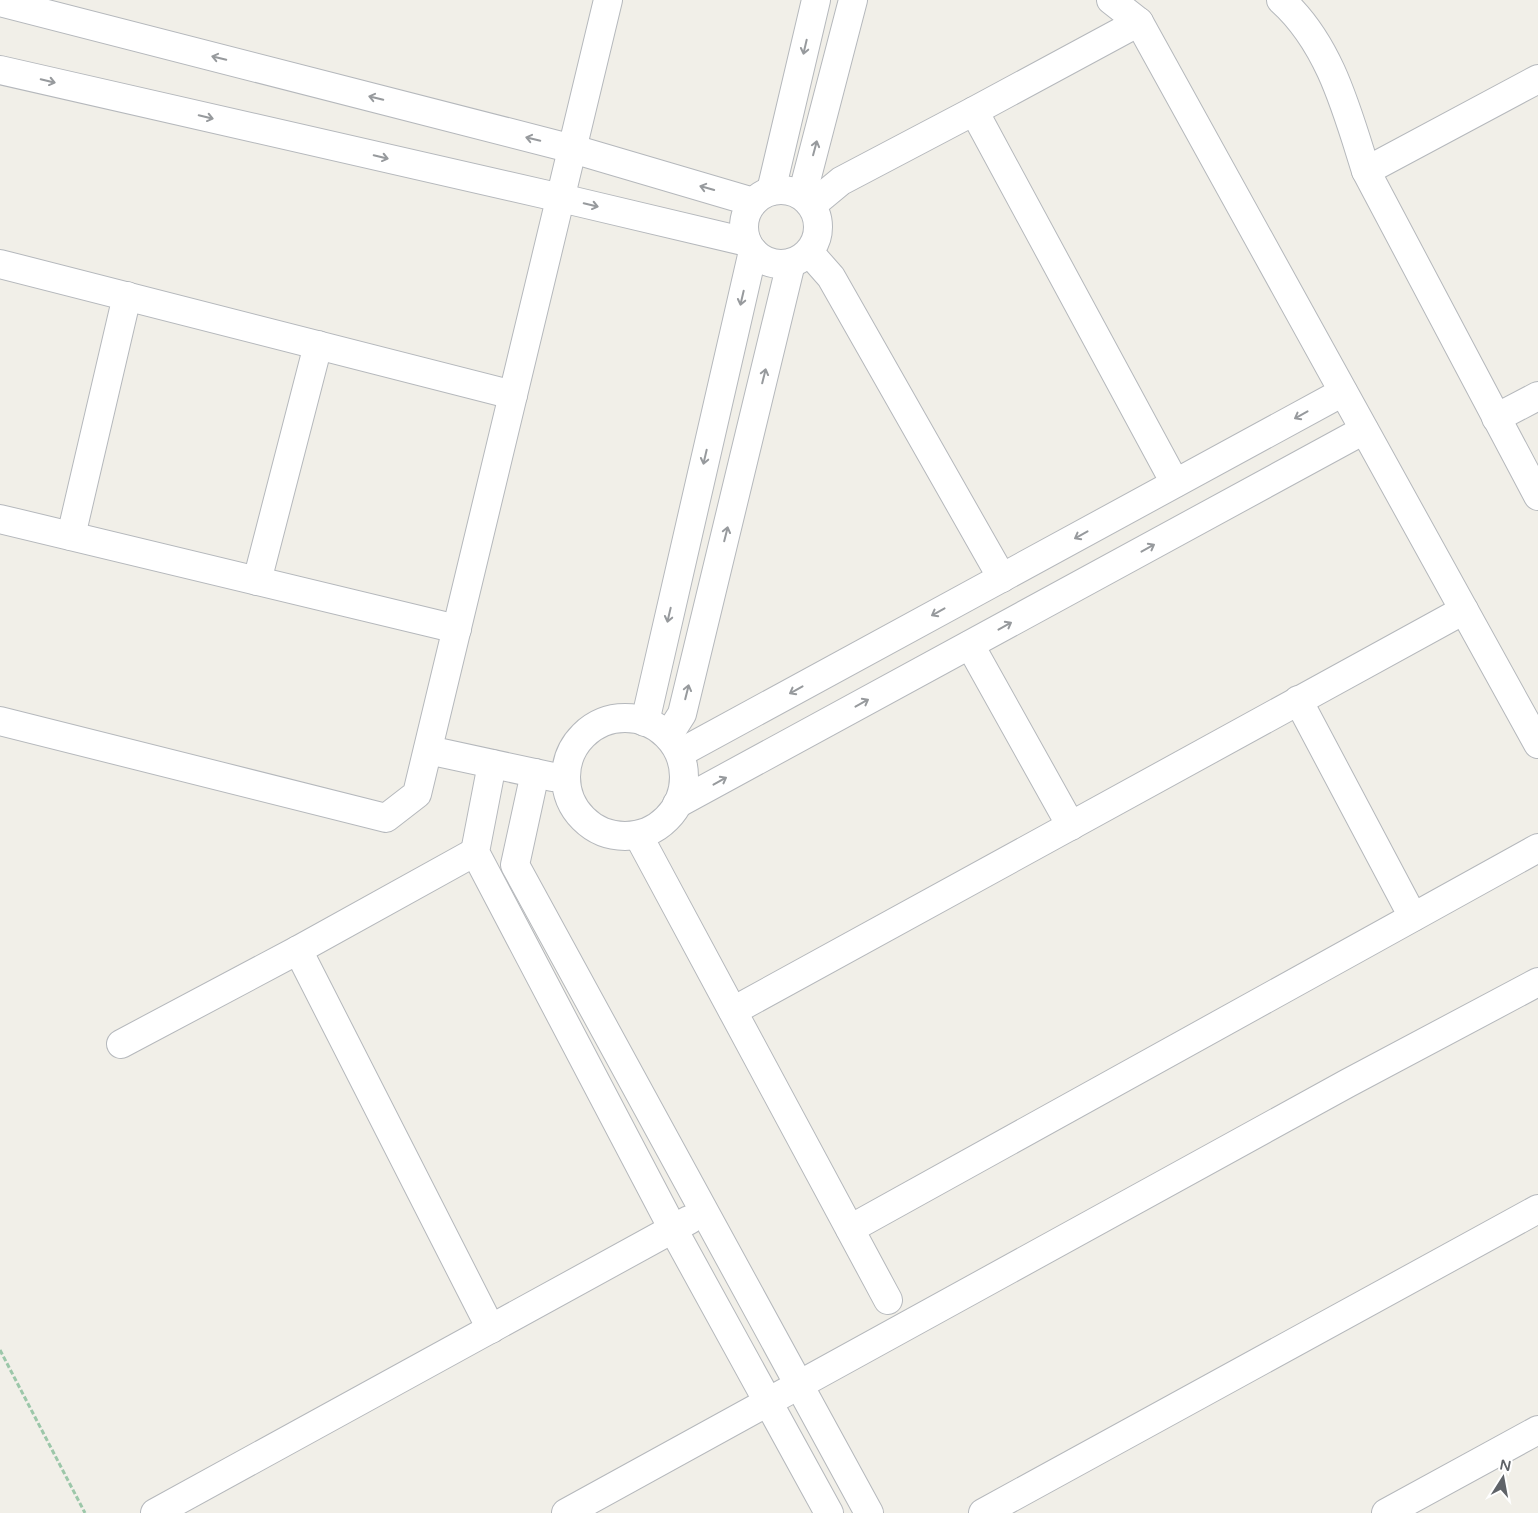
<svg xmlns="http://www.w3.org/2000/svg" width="1538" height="1513" font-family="'Varela Round',sans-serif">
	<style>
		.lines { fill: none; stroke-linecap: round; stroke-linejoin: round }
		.street-casing { stroke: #b5b8bc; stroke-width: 30 }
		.path { stroke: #9cc7a9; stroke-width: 3; stroke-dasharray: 5 2.5; stroke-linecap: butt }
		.street { stroke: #fff; stroke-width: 28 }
		.oneway { stroke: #979a9d }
	</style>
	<rect width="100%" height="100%" fill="#f1efe8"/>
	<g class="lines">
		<g class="street-casing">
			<g id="street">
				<polyline points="1111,0 1139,22 1538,744"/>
				<path d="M1281,0C1330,44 1347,111 1366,171L1538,496"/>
				<polyline points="0,2 573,149 753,202"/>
				<polyline points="0,70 561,198 747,242"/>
				<polyline points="974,111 1175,483"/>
				<polyline points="1366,171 1538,79"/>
				<circle cx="781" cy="227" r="37"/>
				<polyline points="771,191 816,0"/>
				<polyline points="802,196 853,0"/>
				<polyline points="812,205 841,181 974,111 1139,22"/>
				<polyline points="809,252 831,277 1002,578"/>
				<polyline points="0,264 513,395"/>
				<polyline points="1496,418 1538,396"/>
				<polyline points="0,519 457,629"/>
				<polyline points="71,536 127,296"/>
				<polyline points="257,581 318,345"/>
				<polyline points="970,645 1071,826"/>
				<polyline points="1298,700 1413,917"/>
				<circle cx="625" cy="777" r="59"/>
				<polyline points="0,721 386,818 417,794 608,0"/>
				<polyline points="645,722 753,251"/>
				<polyline points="668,736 682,714 791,263"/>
				<polyline points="428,750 553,777"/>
				<polyline points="680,753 1343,392"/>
				<polyline points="492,764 475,852 673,1229 829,1513"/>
				<polyline points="535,773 515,865 869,1513"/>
				<polyline points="677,804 1364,430"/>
				<polyline points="638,835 888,1300"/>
				<polyline points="298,950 491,1329"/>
				<polyline points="733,1011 1464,610"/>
				<polyline points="121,1044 298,950 475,852"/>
				<polyline points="850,1229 1538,848"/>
				<polyline points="155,1513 689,1220"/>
				<polyline points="566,1513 1348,1083 1538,982"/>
				<polyline points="983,1513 1538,1209"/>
				<polyline points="1386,1513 1538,1430"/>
			</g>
		</g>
		<polyline class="path" points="0,1350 85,1513"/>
		<use href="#street" class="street"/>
	</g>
	<defs><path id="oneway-shaft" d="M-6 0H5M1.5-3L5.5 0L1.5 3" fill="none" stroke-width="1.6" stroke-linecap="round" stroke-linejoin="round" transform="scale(1.25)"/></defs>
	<g class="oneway">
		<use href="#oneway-shaft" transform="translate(805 47) rotate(103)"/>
		<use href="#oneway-shaft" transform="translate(219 58) rotate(-166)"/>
		<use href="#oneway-shaft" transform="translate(48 81) rotate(13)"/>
		<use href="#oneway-shaft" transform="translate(376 98) rotate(-166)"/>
		<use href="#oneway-shaft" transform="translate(206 117) rotate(13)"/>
		<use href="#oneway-shaft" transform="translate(533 139) rotate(-166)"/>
		<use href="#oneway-shaft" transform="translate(815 148) rotate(-75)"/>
		<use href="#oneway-shaft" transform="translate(381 157) rotate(13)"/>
		<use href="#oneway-shaft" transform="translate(707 188) rotate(-164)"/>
		<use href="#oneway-shaft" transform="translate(591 205) rotate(13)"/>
		<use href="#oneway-shaft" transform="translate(742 298) rotate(103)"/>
		<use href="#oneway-shaft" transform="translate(764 376) rotate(-76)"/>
		<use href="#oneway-shaft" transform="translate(1301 415) rotate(151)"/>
		<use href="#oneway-shaft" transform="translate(705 457) rotate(103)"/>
		<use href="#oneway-shaft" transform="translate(726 534) rotate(-76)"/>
		<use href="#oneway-shaft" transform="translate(1081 535) rotate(151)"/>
		<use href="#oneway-shaft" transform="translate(1148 548) rotate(-29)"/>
		<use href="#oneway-shaft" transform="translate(938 612) rotate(151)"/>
		<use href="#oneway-shaft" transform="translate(669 615) rotate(103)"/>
		<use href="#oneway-shaft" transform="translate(1005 626) rotate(-29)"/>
		<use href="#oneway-shaft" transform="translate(796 690) rotate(151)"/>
		<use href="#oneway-shaft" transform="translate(687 692) rotate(-76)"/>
		<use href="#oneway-shaft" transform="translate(862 703) rotate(-29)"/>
		<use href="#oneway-shaft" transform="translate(720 781) rotate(-29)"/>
	</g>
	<g transform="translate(1503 1478) rotate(11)" stroke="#ffffff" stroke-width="4" paint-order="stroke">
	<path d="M0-4L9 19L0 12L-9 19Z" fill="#5f6368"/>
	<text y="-8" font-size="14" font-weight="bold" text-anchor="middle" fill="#5f6368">N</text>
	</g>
</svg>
